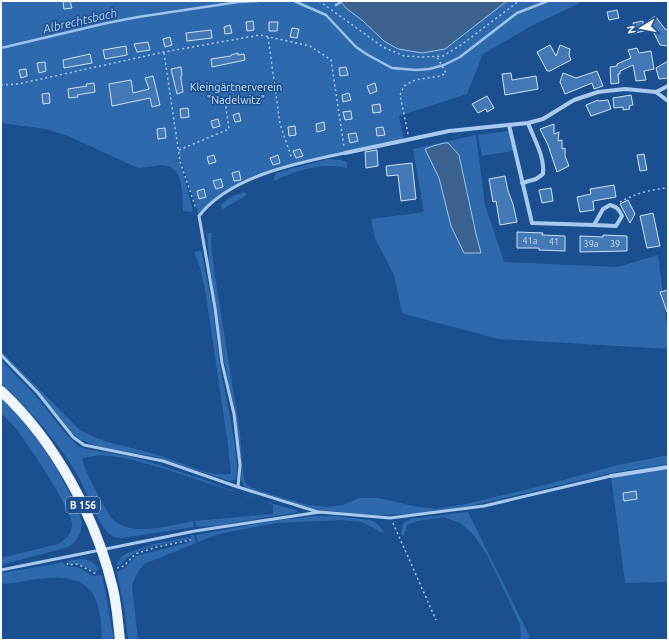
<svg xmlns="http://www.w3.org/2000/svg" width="669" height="641" font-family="Ubuntu,sans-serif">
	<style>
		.green { fill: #2e69ad }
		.water { fill: #3c6290; stroke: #9cc4f0 }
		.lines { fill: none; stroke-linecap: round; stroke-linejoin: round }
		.stream { stroke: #9cc4f0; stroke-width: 2.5 }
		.building { fill: #4478b7; stroke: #cfe3fa }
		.path { stroke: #a9c9ee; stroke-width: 1.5; stroke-dasharray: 2 3; stroke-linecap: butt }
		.lane { stroke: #a9c9ee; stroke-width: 3 }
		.street { stroke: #a9c9ee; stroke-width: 4 }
		.primary { stroke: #f0f6ff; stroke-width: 10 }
		.labels { text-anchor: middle; stroke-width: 3; stroke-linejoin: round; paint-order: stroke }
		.number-label { font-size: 9px; fill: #d0dded }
		.shield { fill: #1b4f8f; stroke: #bbcadd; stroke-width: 1 }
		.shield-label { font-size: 10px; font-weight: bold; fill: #fff }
		.park-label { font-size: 11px; fill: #cfe3fa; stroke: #1b4f8f }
		.water-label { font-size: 12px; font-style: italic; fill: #b5d3f5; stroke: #1b4f8f }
	</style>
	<rect width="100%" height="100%" fill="#1b4f8f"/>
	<g class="green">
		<path d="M1,1H584L531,26L483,54L467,94L399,116L404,141C344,153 277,161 224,194C215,199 207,209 199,216L181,160L170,163L180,161L193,211L191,212L183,211C182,195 185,166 162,165C154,165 146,168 138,168L68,136L46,129L1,123Z"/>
		<polygon points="509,131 513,151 482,156 478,135"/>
		<polygon points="476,135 485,205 504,262 618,267 658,255 668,333 668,349 499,339 404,314 402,312 394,275 375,238 371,219 424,212 413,149"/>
		<path d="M328,159L340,160L347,162V168C322,162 297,170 274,181V177L276,173Z"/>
		<polygon points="245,192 247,195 226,207 223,210 220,206 230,197"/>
		<polygon points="207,233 212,233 211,243 214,270 240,433 243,473 245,482 250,487 273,495 308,505 328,507 343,505 359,498 379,498 413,506 436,509 466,504 549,484 614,466 668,455 668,464 616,472 470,506 411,514 382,515 359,514 313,509 245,487 241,480 241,471 234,410 224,360 207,260 209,259"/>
		<path d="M201,251C205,269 209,287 212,305C216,325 217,346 220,366C223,386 243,466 235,480L230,481L156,457L101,447L81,440L73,434L39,392L1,354V351L80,430C107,445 129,446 158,455C182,462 206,477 231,474L228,445L205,289L200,267L194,252Z"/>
		<path d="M1,360L35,395L66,434L78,446L86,449L127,456L147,461L208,481L248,497L296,510L298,512L216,526L196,527L195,521L273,514V505L165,469L126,458L100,455L82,458C85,471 92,483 98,495C103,504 107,514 115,521C133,537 172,525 193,521L194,527L122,538C117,538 112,537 108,533C96,520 87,492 78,476C58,442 31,410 1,384Z"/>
		<path d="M1,398C35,432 66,477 82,522C81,534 78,541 68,547L1,565V558L58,544C65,540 72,534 72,525C72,508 26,442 14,426C10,422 5,418 1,413Z"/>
		<polygon points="668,467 668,582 625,583 611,476"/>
		<polygon points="468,512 530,637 524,640 517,640 521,637 520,624 487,555 473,534 460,523 444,517 417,521 407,525 404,536 401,534 403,523 411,519"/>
		<polygon points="315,516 336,516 369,520 375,522 384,531 383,533 362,522 341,520 276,523 219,534 198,542 196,535 272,521"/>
		<polygon points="191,535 194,535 196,543 144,564 136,575 132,586 138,640 128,640 125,613 117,572 124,569 136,556 190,542"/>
		<path d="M189,537V539C171,543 150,545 133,554C127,557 124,563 118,566L117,564L121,557L127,553L154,544Z"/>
		<path d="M80,559C89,559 93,562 99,569L95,572L79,564H68V561Z"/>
		<path d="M62,562L67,566L80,568L93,576L102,575L114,640H102C101,627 101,612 96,600C86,574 54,576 31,580C22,581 10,585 1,583V573L55,564Z"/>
	</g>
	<g class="water">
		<polygon points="340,1 507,1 445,49 422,53 398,49 384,41 363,21 346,8"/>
		<polygon points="444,143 448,143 459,155 476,234 481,253 464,253 451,226 439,178 425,149 433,146"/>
	</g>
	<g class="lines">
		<g class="stream">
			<polyline points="294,1 326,15 356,47 368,55 392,68 416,70 429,69 444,65 460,57 517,13 548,1"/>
			<polyline points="336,5 341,2"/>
			<polyline points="1,48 107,23 138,17 238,2 258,1"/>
		</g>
	</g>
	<g class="building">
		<polygon points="70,1 72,8 64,9 63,2"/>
		<polygon points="617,10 619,18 609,20 607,12"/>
		<polygon points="655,16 665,29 668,30 668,46 660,45 652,29 631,34 635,31 633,23 643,21 643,25"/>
		<polygon points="253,21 254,30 247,31 246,22"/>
		<polygon points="269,22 278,22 277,31 269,31"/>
		<polygon points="230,25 232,33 225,34 224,27"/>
		<polygon points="292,28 299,29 297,38 290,37"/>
		<polygon points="211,30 212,38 187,41 186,33"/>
		<polygon points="170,37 172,45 165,47 163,39"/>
		<polygon points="148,42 150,50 137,52 134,44"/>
		<polygon points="550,45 556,56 560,45 570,49 569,55 571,60 550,71 547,71 537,52"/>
		<polygon points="126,46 127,55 105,59 103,50"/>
		<polygon points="637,48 639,53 651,51 654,69 644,71 646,80 636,81 633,65 620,71 620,74 618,74 619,83 611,84 610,67 617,66 617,64 631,58 628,50"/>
		<polygon points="238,53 238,55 244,54 245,60 212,67 211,59 231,56 231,55"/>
		<polygon points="90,54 92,63 64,68 63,60"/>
		<polygon points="668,61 668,78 659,79 656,68"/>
		<polygon points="45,62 46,71 39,73 37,63"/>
		<polygon points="181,67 182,75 181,76 181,79 183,92 177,94 171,69"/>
		<polygon points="346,67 348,75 340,76 339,68"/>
		<polygon points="26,69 27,76 21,78 19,70"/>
		<polygon points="597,71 603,86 594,89 592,83 565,94 560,82 563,73 576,78"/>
		<polygon points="511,73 512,80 536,76 538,89 505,95 502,74"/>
		<polygon points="153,76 160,105 152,107 150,98 112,106 109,84 131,80 133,93 149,89 145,78"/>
		<polygon points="94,83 95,92 77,95 78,97 69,98 68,89 87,86 86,84"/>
		<polygon points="375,83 377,91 370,94 367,86"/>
		<polygon points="49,93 50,103 43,104 42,94"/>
		<polygon points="349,93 351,100 343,102 342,95"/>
		<polygon points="631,95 633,105 629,106 630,109 623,110 623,107 614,108 613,98"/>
		<polygon points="487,96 494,108 487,112 486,109 478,113 472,104"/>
		<polygon points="598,100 598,101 608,100 611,109 591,116 586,105"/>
		<polygon points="380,104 381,112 373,113 372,105"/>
		<polygon points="188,108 189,117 181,118 180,109"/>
		<polygon points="351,111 352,119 345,120 343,112"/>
		<polygon points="239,113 241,121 235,122 233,115"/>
		<polygon points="218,119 220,126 213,128 211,121"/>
		<polygon points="324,122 325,130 317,132 316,124"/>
		<polygon points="554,124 554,134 559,132 558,141 562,140 562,149 565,148 565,156 569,166 557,172 548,145 540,129"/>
		<polygon points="295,126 296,135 289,136 288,127"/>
		<polygon points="383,127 385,135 377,136 376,128"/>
		<polygon points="165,128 166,138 158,139 157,129"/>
		<polygon points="356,133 358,141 350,143 348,134"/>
		<polygon points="300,149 303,156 296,158 293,151"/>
		<polygon points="377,150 378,166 366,168 365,152"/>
		<polygon points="644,154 647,170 640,171 637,155"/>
		<polygon points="214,155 216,162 209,164 207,157"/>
		<polygon points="278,155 280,163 273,165 270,158"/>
		<polygon points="412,163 416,199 401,201 398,175 387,176 386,166"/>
		<polygon points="239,171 241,180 234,181 232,173"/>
		<polygon points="505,176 508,191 513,204 517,222 500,225 496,201 493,202 489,179"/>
		<polygon points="221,179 223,187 216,189 213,181"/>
		<polygon points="614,185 616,197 593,201 594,210 580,212 577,197 591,194 590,189"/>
		<polygon points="551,188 553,201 542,203 539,190"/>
		<polygon points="204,189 206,197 199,199 197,191"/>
		<polygon points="628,200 635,214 630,223 620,204"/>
		<polygon points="653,213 660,246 647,248 640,216"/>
		<polygon points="517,232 543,233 542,235 565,236 565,251 539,250 539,248 517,248"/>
		<polygon points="603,235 627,236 627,251 580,252 580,236 603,237"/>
		<polygon points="668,290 668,312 667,312 660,292"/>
		<polygon points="636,491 637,499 624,501 623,493"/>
	</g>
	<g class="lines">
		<g class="path">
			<polyline points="319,1 383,47 404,56 424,57 443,56 461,45 519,1"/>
			<polyline points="268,37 280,124 292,159"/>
			<polyline points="164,53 180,161 196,209"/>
			<polyline points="1,85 18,84 164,52 260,35 310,46 331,60 344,147"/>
			<polyline points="408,134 400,95 404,86 415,80 441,76 446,73 437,57"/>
			<polyline points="179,150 229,129 225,101"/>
			<path d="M620,202C634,194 652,189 668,188"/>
			<polyline points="393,523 436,620"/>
			<polyline points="67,563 68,565 78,564 94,573 98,573"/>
			<polyline points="117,568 124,566 135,554 157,547 190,540 190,539"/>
		</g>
		<g class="lane">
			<polyline points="1,355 38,393 73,437 84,445 163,461 238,487 318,512"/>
			<path d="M238,487L240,465L234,414L222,363L215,308L199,216C230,176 297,163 345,153"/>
			<polyline points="1,570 195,531 320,512 390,518 484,506 611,476"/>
		</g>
		<g class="street">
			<polyline points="656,92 668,101"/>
			<path d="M509,125L532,223L594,225L603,209L610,205C617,207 619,209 622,216L616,226L594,225"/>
			<polyline points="345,153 449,131 528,123 543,119 574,100 598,92 625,89 656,92 668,86"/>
			<path d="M522,183L536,179L543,174C545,157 534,139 528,123"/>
			<polyline points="611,476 668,467"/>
		</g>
		<path class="primary" d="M1,391C55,441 96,517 113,589C117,606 118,623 120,640"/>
	</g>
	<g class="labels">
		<g class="number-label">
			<text x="530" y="244">41a</text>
			<text x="554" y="245">41</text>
			<text x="591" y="247">39a</text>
			<text x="615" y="247">39</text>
		</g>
		<rect class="shield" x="66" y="497" width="34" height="16" rx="3"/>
		<g class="shield-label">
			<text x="83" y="509">B 156</text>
		</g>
		<g class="park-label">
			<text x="236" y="91">Kleingärtnerverein<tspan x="236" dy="13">"Nadelwitz"</tspan></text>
		</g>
		<g class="water-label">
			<text transform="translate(80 21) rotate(-13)" y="4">Albrechtsbach</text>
		</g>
	</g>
	<rect width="669" height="641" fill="none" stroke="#ffffff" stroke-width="4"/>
	<g transform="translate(641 28) rotate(260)" stroke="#1b4f8f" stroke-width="3" paint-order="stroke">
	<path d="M0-3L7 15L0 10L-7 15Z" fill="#ffffff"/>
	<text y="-6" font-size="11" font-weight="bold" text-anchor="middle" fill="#ffffff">N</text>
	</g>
</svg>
